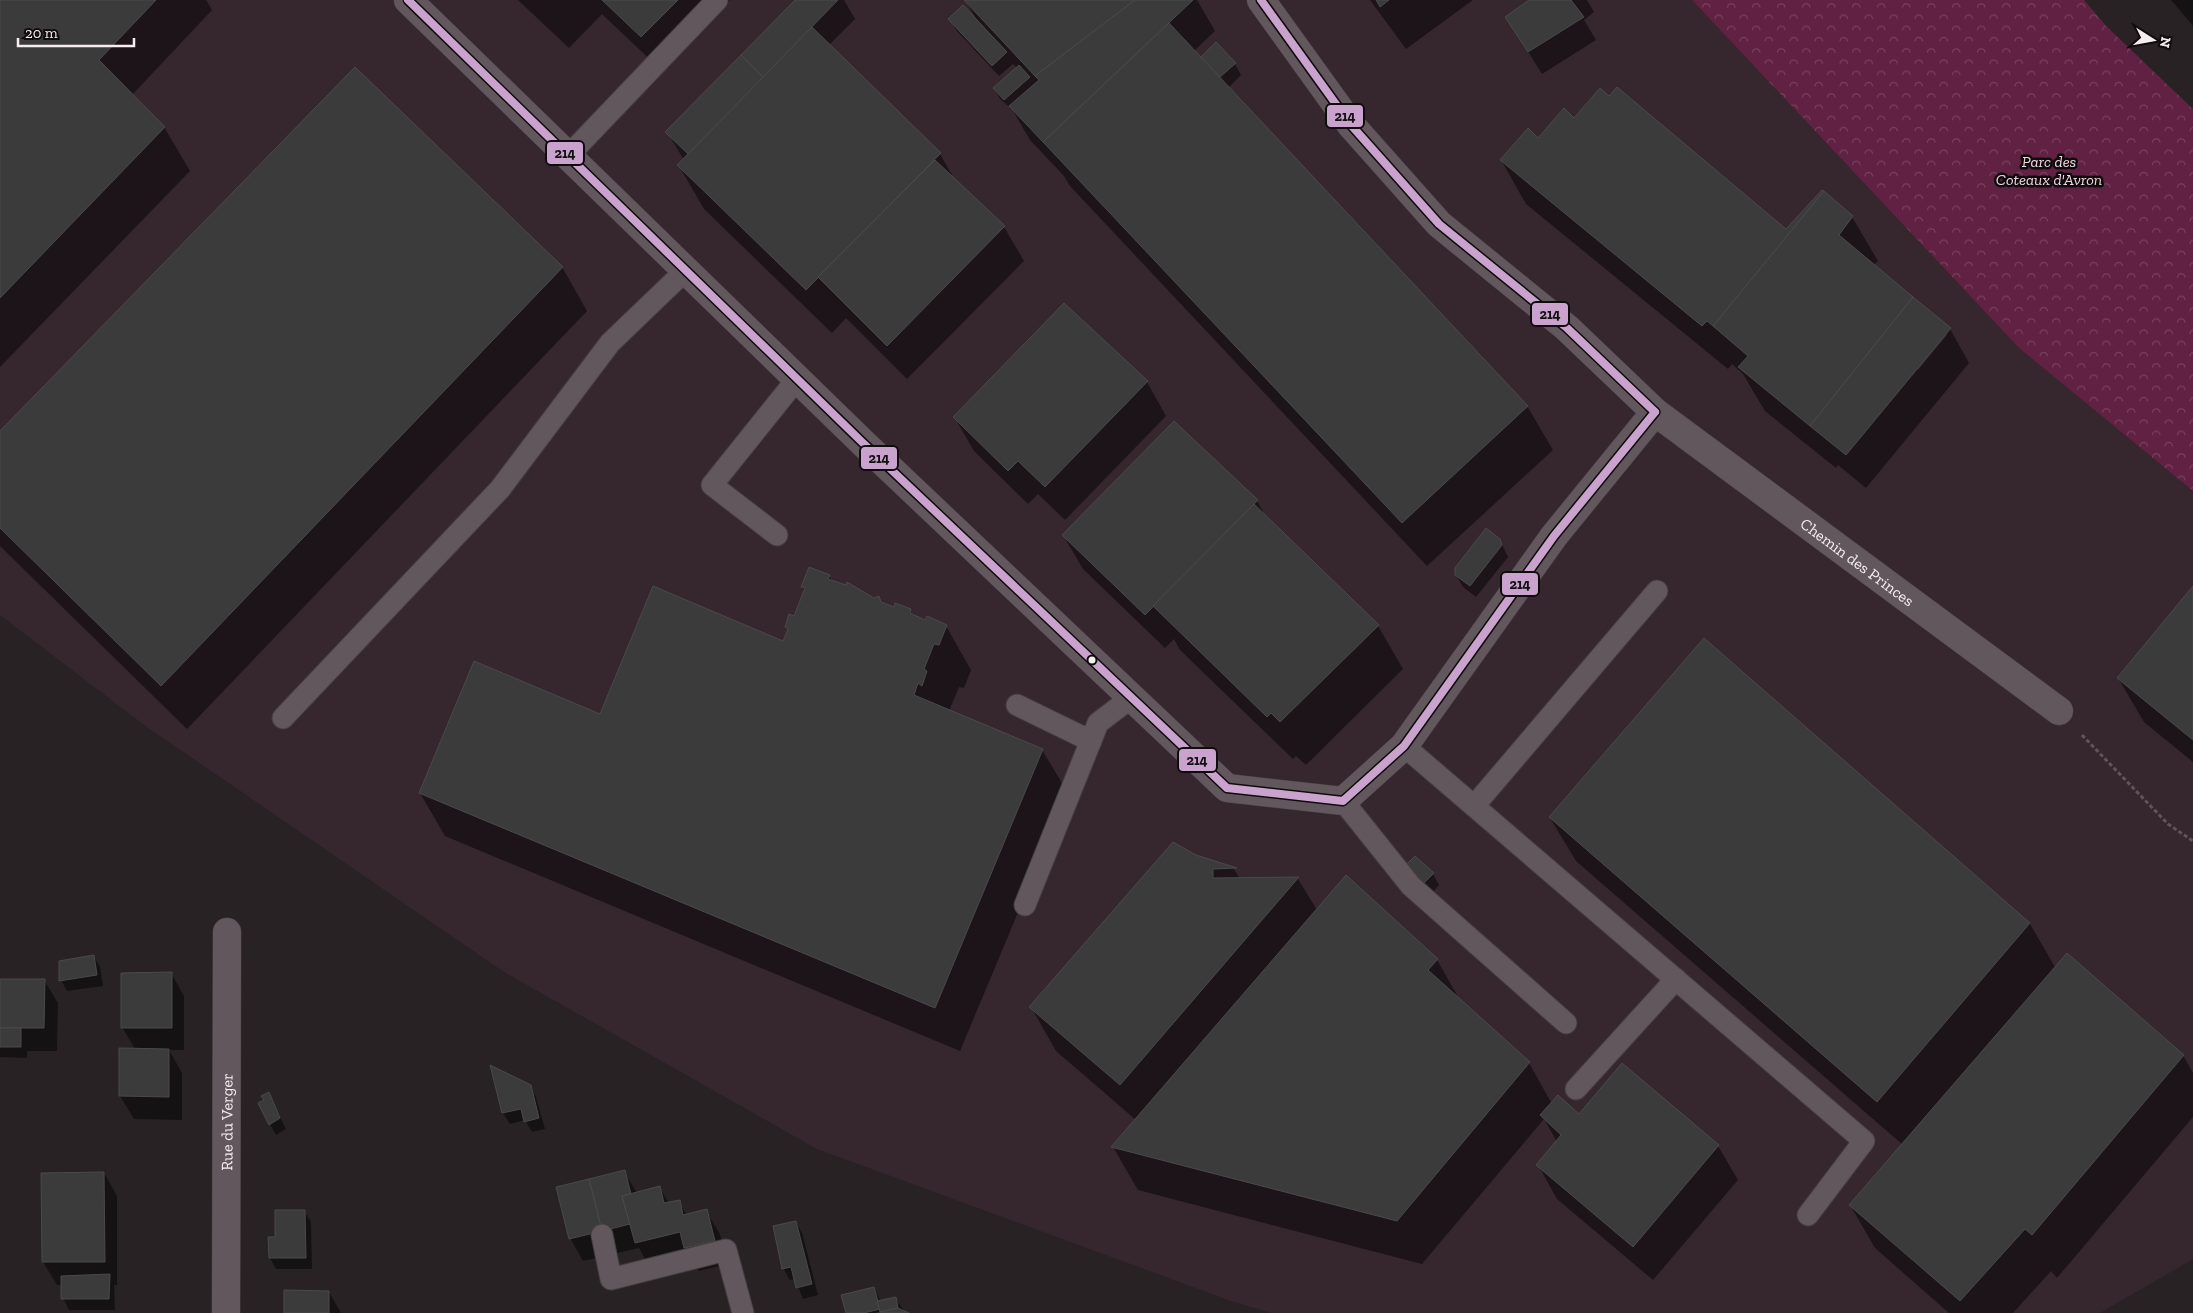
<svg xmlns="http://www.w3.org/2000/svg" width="2193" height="1313" font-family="'Zilla Slab',serif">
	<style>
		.built { fill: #36262d }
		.forest { fill: url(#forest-crowns) }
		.shadow { fill: #0007; fill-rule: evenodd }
		.building { fill: #3c3b3c; stroke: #4a4a4b }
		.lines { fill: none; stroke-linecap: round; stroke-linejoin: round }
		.service-casing { stroke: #443f41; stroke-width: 23 }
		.minor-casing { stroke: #443f41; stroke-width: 29 }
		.path { stroke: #5e5559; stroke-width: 3; stroke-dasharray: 4 2.5; stroke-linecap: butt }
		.service { stroke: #62575c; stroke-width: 21 }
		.minor { stroke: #62575c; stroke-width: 28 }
		.bus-1-casing { stroke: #100b0d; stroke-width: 11 }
		.bus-1 { stroke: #c9a3cd; stroke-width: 8 }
		.bus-dot { fill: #f6edf0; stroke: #100b0d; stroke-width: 2 }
		.labels { text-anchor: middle; stroke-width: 5; stroke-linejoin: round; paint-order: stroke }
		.park-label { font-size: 16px; font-style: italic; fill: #f0d7e1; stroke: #100b0d }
		.street-label { font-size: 16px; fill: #f6edf0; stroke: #100b0d }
		.line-badge { stroke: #100b0d; stroke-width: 2 }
		.pale-badge-label { font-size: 14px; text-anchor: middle; font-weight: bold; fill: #111 }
	</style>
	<defs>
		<pattern id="forest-crowns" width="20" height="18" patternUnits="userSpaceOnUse" patternTransform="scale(1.25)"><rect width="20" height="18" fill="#612142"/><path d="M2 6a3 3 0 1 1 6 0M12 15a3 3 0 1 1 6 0" fill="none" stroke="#78425e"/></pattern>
	</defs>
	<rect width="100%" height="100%" fill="#282225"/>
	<polygon class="built" points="0,0 1692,0 2019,348 2193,491 2193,1259 2100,1313 1271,1313 1231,1301 817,1149 504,972 144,725 0,615"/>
	<polygon class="forest" points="1692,0 2084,0 2107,27 2193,109 2193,491 2019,348"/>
	<g class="shadow">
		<polygon points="0,0 206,0 212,10 132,95 164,127 190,171 0,367"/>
		<polygon points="518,0 730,0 661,70 602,14 569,48"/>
		<polygon points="797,0 844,0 855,19 829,45 940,154 956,182 1004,227 1024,261 907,379 846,318 832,333 704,209 679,166 684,160 667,132"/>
		<polygon points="965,0 1197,0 1215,31 1194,51 1205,62 1202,57 1235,64 1241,75 1228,88 1527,406 1553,450 1427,566 1070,186 1064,176 1030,140 1012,109 1001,100 994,89 1017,68 1013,64 999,76 956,30 950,19 977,20"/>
		<polygon points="1370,0 1473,0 1406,49"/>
		<polygon points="1531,0 1587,0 1594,12 1584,20 1596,40 1542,74 1507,18"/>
		<polygon points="2171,0 2193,0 2193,26"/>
		<path d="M1574,120L1786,231L1823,192L1852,217L1878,261L1874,265L1950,329L1969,363L1866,488L1838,465L1836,468L1765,411L1743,374L1732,364L1728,369L1526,204L1501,160ZM1945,333L1947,335L1918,370L1916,368Z"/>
		<polygon points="562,267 587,311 187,729 0,546 0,432"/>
		<polygon points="1147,382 1166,416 1065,520 1038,494 1028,504 974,451 955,418"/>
		<polygon points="1174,423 1257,501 1266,517 1378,626 1403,669 1306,765 1296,756 1293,759 1180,650 1174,639 1165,648 1083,569 1063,535"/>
		<polygon points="1486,529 1501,542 1508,557 1476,597 1463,587 1456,575"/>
		<polygon points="829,576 832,581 874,599 879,598 882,604 895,608 910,610 914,617 926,622 946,626 971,670 964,688 959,687 949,711 1042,750 1068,793 960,1051 445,836 420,793 601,715 783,642 788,631 786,627 795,617 805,591 802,587"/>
		<polygon points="2193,588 2193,762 2144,722 2118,678"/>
		<polygon points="1704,640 2030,924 2056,969 2183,1055 2193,1073 2193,1117 2057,1278 2051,1271 2013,1313 1949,1313 1875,1248 1850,1205 1903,1145 1576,861 1550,818"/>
		<polygon points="1196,856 1234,869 1240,879 1298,879 1317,910 1437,960 1461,1002 1529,1063 1552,1104 1579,1115 1622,1065 1718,1146 1738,1180 1653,1280 1557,1199 1538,1165 1557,1142 1544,1119 1422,1264 1138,1190 1113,1147 1136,1120 1056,1051 1031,1007"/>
		<polygon points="1433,874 1439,885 1431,894 1413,878"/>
		<polygon points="93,956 100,967 103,986 67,991 61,980"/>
		<polygon points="171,973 184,996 184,1050 169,1050 182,1073 182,1120 134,1119 120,1096 135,1049 122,1027"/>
		<polygon points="0,980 44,980 58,1003 57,1051 27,1051 27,1058 0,1057"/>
		<polygon points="530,1086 536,1097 545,1129 532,1132 525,1120 510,1124 503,1113"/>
		<polygon points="268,1094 286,1129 276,1135 270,1124"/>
		<polygon points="624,1172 637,1193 660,1188 669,1204 679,1202 687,1216 706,1211 720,1234 727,1264 699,1271 690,1255 649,1266 639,1248 583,1261 570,1238"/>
		<polygon points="104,1173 117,1196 117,1285 114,1285 115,1310 69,1310 63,1298 62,1285 57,1285 43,1262"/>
		<polygon points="304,1211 311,1222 312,1269 276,1269 270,1258 276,1239"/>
		<polygon points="796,1222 802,1233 818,1295 803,1299 795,1279 790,1280 783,1268"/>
		<polygon points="874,1288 881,1302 895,1299 906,1313 884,1313 884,1310 875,1313 847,1313"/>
		<polygon points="329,1292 341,1313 285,1313"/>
	</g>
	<g class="building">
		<polygon points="0,0 156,0 99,60 165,127 0,298"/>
		<polygon points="602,0 678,0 641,37"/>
		<polygon points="795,0 838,0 763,77 741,55"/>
		<polygon points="964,0 1135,0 1035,76"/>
		<polygon points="1135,0 1193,0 1043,142 1009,106 1039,80 1035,76"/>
		<polygon points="1376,0 1389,0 1380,7"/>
		<polygon points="1529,0 1571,0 1584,17 1528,52 1505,17"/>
		<polygon points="963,5 1007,52 992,66 948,19"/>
		<polygon points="1169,23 1528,406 1402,523 1043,142"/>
		<polygon points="812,27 941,153 806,290 677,165"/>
		<polygon points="1216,42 1236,63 1220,77 1201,57"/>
		<polygon points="741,55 763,77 688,154 665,132"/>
		<polygon points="1019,65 1030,77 1004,100 993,88"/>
		<polygon points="355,67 563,267 161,686 0,528 0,431"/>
		<polygon points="1617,87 1786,229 1822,190 1824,191 1713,326 1707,321 1702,326 1500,160 1528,128 1538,138 1564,108 1574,118 1600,88 1609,96"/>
		<polygon points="935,160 1005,226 887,346 818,277"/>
		<polygon points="1824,191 1853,216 1839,235 1913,297 1810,426 1738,367 1748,356 1713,326"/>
		<polygon points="1913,297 1951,328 1846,455 1810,426"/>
		<polygon points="1064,303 1148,381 1045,487 1018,461 1008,471 953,417"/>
		<polygon points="1174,421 1258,500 1145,615 1062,535"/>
		<polygon points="1254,504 1379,625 1280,722 1271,713 1267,717 1153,606"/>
		<polygon points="1486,528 1500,539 1502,545 1470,586 1455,575 1455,568"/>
		<polygon points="809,567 830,575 828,579 846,585 847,582 874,598 879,596 881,602 894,607 895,603 911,609 910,613 925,620 927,616 947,625 939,645 934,644 924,669 927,671 922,686 918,683 914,695 1043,749 935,1008 419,793 474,661 600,714 653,586 783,641 788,629 785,627 789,614 794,616 805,588 801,587"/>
		<polygon points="2193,586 2193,740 2117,678"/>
		<polygon points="1704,638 2030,923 1877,1102 1549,817"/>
		<polygon points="1173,842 1196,855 1237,868 1213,869 1213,878 1299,877 1120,1085 1029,1007"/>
		<polygon points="1415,856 1434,873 1424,883 1405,866"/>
		<polygon points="1346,875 1438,959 1428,970 1530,1062 1397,1221 1111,1147"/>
		<polygon points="2067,953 2184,1055 2032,1235 2025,1229 1960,1301 1849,1205"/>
		<polygon points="94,955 97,975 59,981 59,961"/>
		<polygon points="172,972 172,1028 121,1028 121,973"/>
		<polygon points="0,979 45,979 44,1028 0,1028"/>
		<rect x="0" y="1028" width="21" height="19"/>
		<polygon points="119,1048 169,1049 169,1097 119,1096"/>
		<polygon points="1622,1063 1719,1145 1633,1247 1536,1165 1561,1135 1540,1115 1558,1095 1579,1114"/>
		<polygon points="490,1065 531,1085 539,1118 524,1122 521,1109 502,1113"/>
		<polygon points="269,1092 280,1118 269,1125 258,1103 264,1100 261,1096"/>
		<polygon points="625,1170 631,1194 622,1196 630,1224 602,1231 589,1179"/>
		<polygon points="104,1172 105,1262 42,1262 41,1173"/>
		<polygon points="589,1179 602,1231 569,1239 556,1187"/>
		<polygon points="660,1186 664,1203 680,1200 683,1215 707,1209 715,1241 684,1248 680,1232 635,1243 622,1196"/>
		<polygon points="275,1210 305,1210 306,1258 269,1258 268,1237 275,1237"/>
		<polygon points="796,1221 812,1284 796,1288 791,1267 782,1269 773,1226"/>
		<polygon points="110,1274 109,1299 61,1299 61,1276"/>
		<polygon points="874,1287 880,1309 864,1313 846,1313 841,1295"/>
		<polygon points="284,1290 329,1291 329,1313 284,1313"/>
		<polygon points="896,1297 898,1308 880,1312 877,1301"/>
		<polygon points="898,1308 909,1313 880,1313 880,1312"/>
	</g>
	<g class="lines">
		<g class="service-casing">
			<g id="service">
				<polyline points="568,156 717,0"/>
				<polyline points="777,535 712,485 797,379"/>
				<polyline points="1017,705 1091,741"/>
				<polyline points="283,718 500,489 610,343 686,270"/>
				<polyline points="1404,746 1864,1141 1808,1215"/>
				<polyline points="1343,801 1411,886 1566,1023"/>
				<polyline points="1474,806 1657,591"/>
				<polyline points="1025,905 1098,723 1132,697"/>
				<polyline points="1576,1089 1676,979"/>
				<polyline points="602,1235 611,1279 726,1250 743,1313"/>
			</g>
		</g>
		<g class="minor-casing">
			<g id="minor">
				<polyline points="408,0 862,442 1227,788 1343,801 1404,746 1554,536 1655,412"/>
				<path id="s1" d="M1261,0L1351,125L1439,224L1567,328L1655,412L2059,711"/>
				<path id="s2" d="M226,1313L227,932"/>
			</g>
		</g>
		<polyline class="path" points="2082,735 2168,824 2193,841"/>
		<use href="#service" class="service"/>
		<use href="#minor" class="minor"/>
		<g class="bus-1-casing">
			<g id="bus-1">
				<polyline points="408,0 862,442 1227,788 1343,801 1404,746 1554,536 1655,412"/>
				<polyline points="1261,0 1351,125 1439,224 1567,328 1655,412"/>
			</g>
		</g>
		<use href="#bus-1" class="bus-1"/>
	</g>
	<circle class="bus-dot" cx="1092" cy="660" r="4.5"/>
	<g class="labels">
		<g class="park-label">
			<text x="2049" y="167">Parc des<tspan x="2049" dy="18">Coteaux d'Avron</tspan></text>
		</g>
		<g class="street-label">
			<text dy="6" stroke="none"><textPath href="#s1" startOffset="825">Chemin des Princes</textPath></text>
			<text dy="6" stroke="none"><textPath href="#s2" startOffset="191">Rue du Verger</textPath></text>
		</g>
	</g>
	<g class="line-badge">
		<rect x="1326" y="104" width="38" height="24" rx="5" fill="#c9a3cd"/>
		<rect x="546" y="141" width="38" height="24" rx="5" fill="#c9a3cd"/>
		<rect x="1531" y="302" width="38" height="24" rx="5" fill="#c9a3cd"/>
		<rect x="860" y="446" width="38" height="24" rx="5" fill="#c9a3cd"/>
		<rect x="1501" y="572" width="38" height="24" rx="5" fill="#c9a3cd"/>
		<rect x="1178" y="748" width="39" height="24" rx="5" fill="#c9a3cd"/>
	</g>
	<g class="pale-badge-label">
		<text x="1345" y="121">214</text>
		<text x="565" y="158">214</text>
		<text x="1550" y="319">214</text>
		<text x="879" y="463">214</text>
		<text x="1520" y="589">214</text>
		<text x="1197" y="765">214</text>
	</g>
	<g transform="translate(2153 40) rotate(101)" stroke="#100b0d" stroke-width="4" paint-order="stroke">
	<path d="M0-4L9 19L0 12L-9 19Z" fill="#f6edf0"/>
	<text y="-8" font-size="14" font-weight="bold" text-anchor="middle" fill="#f6edf0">N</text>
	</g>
	<path d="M18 38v8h116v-8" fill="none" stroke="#f6edf0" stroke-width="2.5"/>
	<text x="25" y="38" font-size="15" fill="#f6edf0" stroke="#100b0d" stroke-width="4" paint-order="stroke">20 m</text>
</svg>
